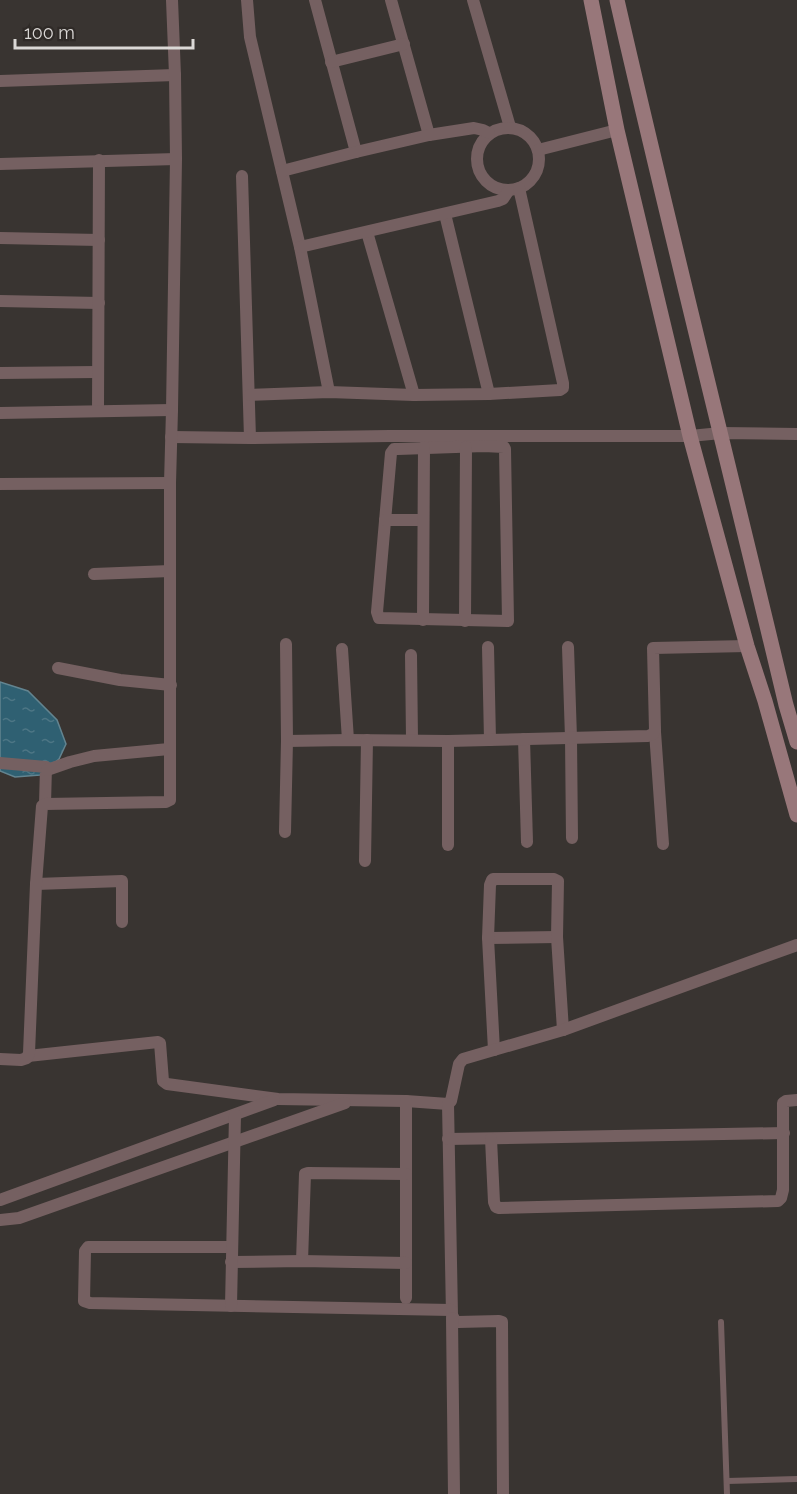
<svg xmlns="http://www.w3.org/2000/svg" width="797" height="1494" font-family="Raleway,sans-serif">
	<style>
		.water { fill: url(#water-ripples); stroke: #638490; stroke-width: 1.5 }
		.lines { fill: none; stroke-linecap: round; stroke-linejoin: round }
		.lane { stroke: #756061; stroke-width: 6 }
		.street { stroke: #756061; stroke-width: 12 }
		.secondary { stroke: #98777a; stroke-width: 15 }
	</style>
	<defs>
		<pattern id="water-ripples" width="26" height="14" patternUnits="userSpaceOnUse" patternTransform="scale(1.5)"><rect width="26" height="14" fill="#2f6072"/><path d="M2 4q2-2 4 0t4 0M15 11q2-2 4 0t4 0" fill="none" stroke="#4d7685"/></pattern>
	</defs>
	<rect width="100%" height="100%" fill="#393431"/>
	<polygon class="water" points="0,682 28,691 57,720 66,744 59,759 40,775 15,777 0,771"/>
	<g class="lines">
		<g class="lane">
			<polyline points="721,1322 727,1494"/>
			<polyline points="727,1481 797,1479"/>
		</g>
		<g class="street">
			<polyline points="247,0 250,37 300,247 329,392"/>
			<polyline points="315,0 356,152"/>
			<polyline points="391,0 429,135"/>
			<polyline points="473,0 510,127"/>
			<polyline points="331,62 404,44"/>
			<polyline points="0,81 175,75"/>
			<circle cx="508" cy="159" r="31"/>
			<polyline points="538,150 617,130"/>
			<polyline points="0,164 176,159"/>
			<polyline points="282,171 356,152 429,135 474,128 483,130 489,133"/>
			<polyline points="242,176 250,438"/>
			<polyline points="445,214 489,394"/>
			<polyline points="367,232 414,395"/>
			<polyline points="0,238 99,240"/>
			<polyline points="300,247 498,201 503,199 509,190"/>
			<polyline points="0,301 99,303"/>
			<polyline points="0,373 97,372"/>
			<polyline points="250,395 329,392 414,395 489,394 560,390 563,388 563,383 519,188"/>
			<polyline points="98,411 99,160"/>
			<polyline points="0,413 172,410"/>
			<polyline points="171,437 250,438 389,436 690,436 721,433 797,434"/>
			<polygon points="484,446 504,447 505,449 508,621 379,618 377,612 391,453 394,449 398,449"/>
			<polyline points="0,484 170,483"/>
			<polyline points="385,520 423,520"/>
			<polyline points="94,574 170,571"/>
			<polyline points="423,620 424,447"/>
			<polyline points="465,621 466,447"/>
			<polyline points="488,647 490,740"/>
			<polyline points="568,647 571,738 572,838"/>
			<polyline points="342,649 348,740"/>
			<polyline points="411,655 412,740"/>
			<polyline points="58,668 120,680 171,685"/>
			<polyline points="655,732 663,844"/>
			<polyline points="524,739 527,842"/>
			<polyline points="287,741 348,740 448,741 648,736 653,734 655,730 653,648 747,646"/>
			<polyline points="448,741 448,845"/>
			<polyline points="0,763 46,767 45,804"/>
			<polyline points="47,770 70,762 94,756 169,749"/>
			<polyline points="285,832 287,741 286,644"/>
			<polyline points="365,861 367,740"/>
			<polyline points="36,884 122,881 122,922"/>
			<polyline points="488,938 557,937"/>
			<polyline points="494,1050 488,938 490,885 492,880 493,879 554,879 558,881 557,937 563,1030"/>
			<polyline points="28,1056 158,1042 160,1043 163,1081 167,1084 278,1099 406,1101 448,1104 451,1101 459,1064 463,1059 563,1030 797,945"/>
			<polyline points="0,1059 21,1060 27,1058 29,1053 36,884 42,806 45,804 166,802 170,800 170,483 172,410 176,159 175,75 172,0"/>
			<polyline points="406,1101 406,1298"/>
			<polyline points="448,1104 452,1315 455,1321 458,1322 499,1321 502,1322 503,1494"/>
			<polyline points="448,1139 784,1133"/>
			<polyline points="491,1139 494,1202 496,1207 499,1208 778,1201 781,1198 783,1190 783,1103 786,1101 797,1100"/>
			<polyline points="0,1200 274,1100"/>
			<polyline points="0,1220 19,1218 345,1103"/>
			<polyline points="232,1247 88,1247 85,1251 84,1301 90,1303 451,1310"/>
			<polyline points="302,1261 305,1174 308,1173 406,1174"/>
			<polyline points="231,1262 302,1261 406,1263"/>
			<polyline points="231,1306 235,1115"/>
			<polyline points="452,1318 454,1494"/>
		</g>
		<g class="secondary">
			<polyline points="591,0 617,130 690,436 747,646 765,701 797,815"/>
			<path d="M617,0C671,236 730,470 786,705L797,742"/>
		</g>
	</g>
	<path d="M15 39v9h178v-9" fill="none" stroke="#dbd8d6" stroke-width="3"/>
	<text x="24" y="39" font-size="18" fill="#dbd8d6" stroke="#2f2a27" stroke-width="4.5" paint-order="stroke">100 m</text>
</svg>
